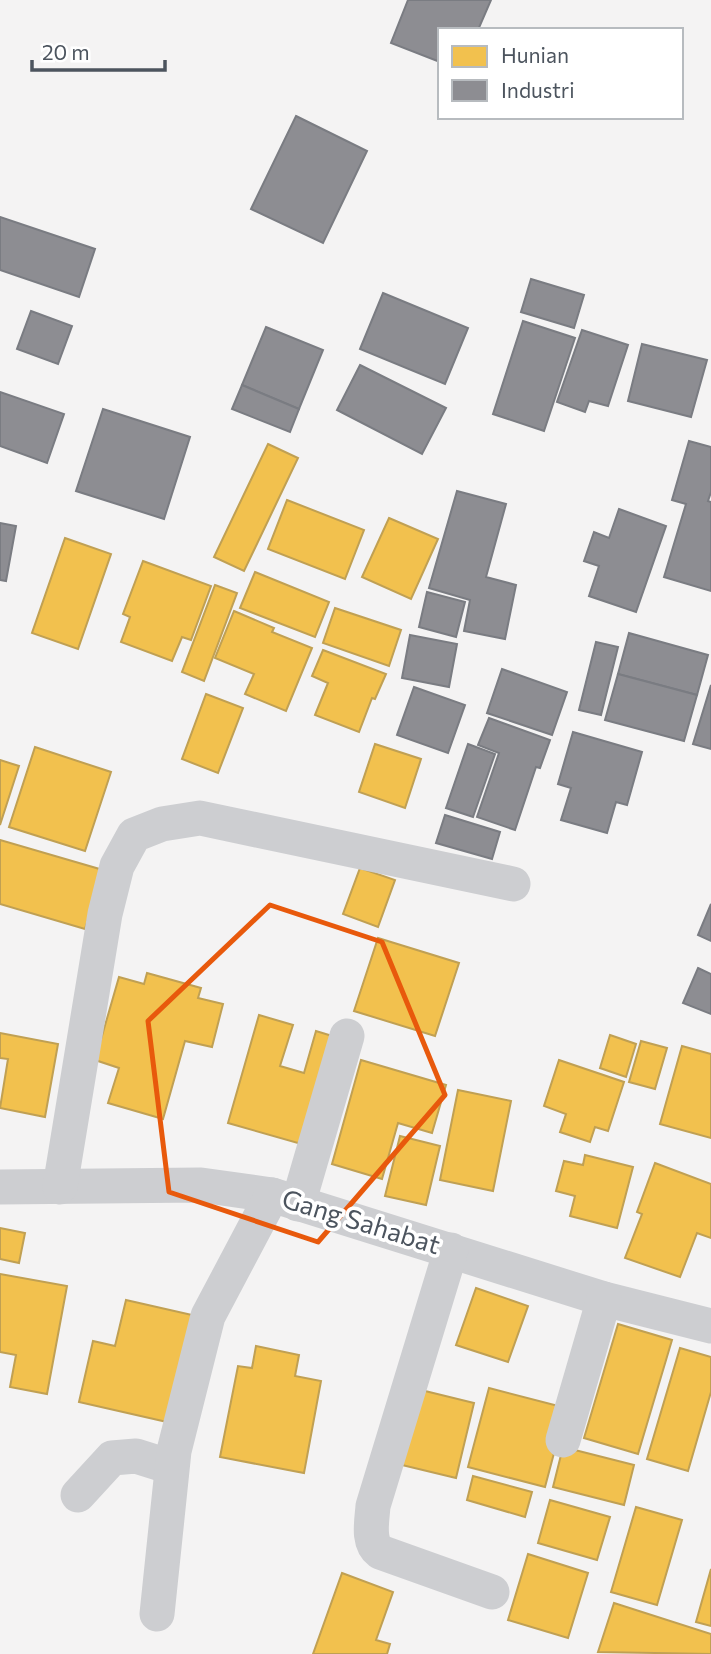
<svg xmlns="http://www.w3.org/2000/svg" width="711" height="1654" font-family="Commissioner,sans-serif">
	<style>
		.homes { fill: #f2c14e; stroke: #c0a053; stroke-width: 2 }
		.industry { fill: #8d8d92; stroke: #7a7c82; stroke-width: 2 }
		.lines { fill: none; stroke-linecap: round; stroke-linejoin: round }
		.street { stroke: #cdced1; stroke-width: 35 }
		.marked { fill: none; stroke: #e8590c; stroke-width: 5; stroke-linejoin: round }
		.labels { text-anchor: middle; stroke-width: 7; stroke-linejoin: round; paint-order: stroke }
		.street-label { font-size: 26px; fill: #4c545e; stroke: #fff }
	</style>
	<rect width="100%" height="100%" fill="#f4f3f3"/>
	<g class="homes">
		<polygon points="268,444 298,458 244,571 214,557"/>
		<polygon points="287,500 364,530 345,579 268,549"/>
		<polygon points="389,518 438,539 411,599 362,577"/>
		<polygon points="65,538 111,554 78,649 32,633"/>
		<polygon points="143,561 211,586 191,640 182,637 172,661 121,642 130,617 123,614"/>
		<polygon points="255,572 329,602 315,637 240,608"/>
		<polygon points="215,585 237,593 204,681 182,672"/>
		<polygon points="335,608 401,630 389,666 323,643"/>
		<polygon points="234,611 274,628 272,632 312,648 286,711 245,694 254,674 215,658"/>
		<polygon points="323,650 386,674 375,699 372,698 359,732 315,715 328,683 312,676"/>
		<polygon points="206,694 243,708 218,773 182,759"/>
		<polygon points="375,744 421,759 405,808 359,792"/>
		<polygon points="35,747 111,772 85,851 9,827"/>
		<polygon points="0,760 19,766 0,825"/>
		<polygon points="0,840 103,870 85,929 0,904"/>
		<polygon points="360,868 395,880 378,927 343,914"/>
		<polygon points="378,938 459,963 435,1036 354,1011"/>
		<polygon points="147,973 201,988 198,998 223,1004 212,1047 185,1041 163,1119 108,1103 119,1068 95,1060 119,977 144,984"/>
		<polygon points="259,1015 293,1025 280,1066 304,1073 316,1031 342,1039 312,1147 228,1123"/>
		<polygon points="0,1033 58,1044 45,1117 0,1108 8,1059 0,1058"/>
		<polygon points="610,1035 636,1044 626,1077 600,1068"/>
		<polygon points="641,1041 667,1048 655,1089 629,1082"/>
		<polygon points="682,1046 711,1054 711,1138 660,1124"/>
		<polygon points="361,1060 446,1085 432,1133 398,1123 382,1179 332,1164"/>
		<polygon points="559,1060 624,1082 608,1131 595,1127 590,1142 560,1132 566,1114 544,1106"/>
		<polygon points="458,1090 511,1101 493,1191 440,1180"/>
		<polygon points="400,1136 440,1146 426,1205 385,1196"/>
		<polygon points="585,1155 633,1167 617,1228 570,1216 575,1196 556,1191 564,1161 583,1165"/>
		<polygon points="655,1163 711,1184 711,1238 697,1233 680,1277 625,1258 642,1214 637,1212"/>
		<polygon points="0,1228 25,1233 19,1263 0,1259"/>
		<polygon points="0,1274 67,1286 47,1394 10,1387 16,1355 0,1352"/>
		<polygon points="476,1288 528,1306 508,1362 456,1345"/>
		<polygon points="126,1300 192,1315 167,1422 79,1402 93,1341 115,1346"/>
		<polygon points="618,1324 672,1340 638,1454 584,1438"/>
		<polygon points="256,1346 299,1355 295,1376 321,1381 304,1473 220,1457 238,1366 252,1368"/>
		<polygon points="680,1348 711,1357 711,1392 688,1471 647,1459"/>
		<polygon points="489,1388 566,1408 545,1487 468,1467"/>
		<polygon points="421,1390 474,1403 456,1478 402,1465"/>
		<polygon points="563,1447 634,1465 624,1505 553,1487"/>
		<polygon points="473,1476 532,1492 525,1517 467,1500"/>
		<polygon points="550,1500 610,1517 597,1560 538,1543"/>
		<polygon points="636,1507 682,1520 657,1605 611,1592"/>
		<polygon points="528,1554 588,1573 568,1638 508,1620"/>
		<polygon points="711,1569 711,1626 696,1622"/>
		<polygon points="342,1573 393,1592 376,1640 390,1644 387,1654 313,1654"/>
		<polygon points="614,1603 711,1634 711,1654 598,1652"/>
	</g>
	<g class="industry">
		<polygon points="408,0 491,0 478,30 440,30 440,62 391,43"/>
		<polygon points="296,116 367,151 323,243 251,209"/>
		<polygon points="0,217 95,249 79,297 0,270"/>
		<polygon points="531,279 584,295 574,328 521,312"/>
		<polygon points="383,293 468,328 445,384 360,349"/>
		<polygon points="31,311 72,326 58,364 17,349"/>
		<polygon points="523,321 575,338 544,431 493,414"/>
		<polygon points="266,327 323,350 299,409 242,385"/>
		<polygon points="582,330 628,345 608,406 589,401 585,412 557,402"/>
		<polygon points="642,344 707,360 691,417 628,401"/>
		<polygon points="360,365 446,408 422,454 337,410"/>
		<polygon points="242,385 299,409 290,432 232,409"/>
		<polygon points="0,392 64,414 47,463 0,446"/>
		<polygon points="103,409 190,437 164,519 76,491"/>
		<polygon points="689,441 711,447 711,492 708,501 711,502 711,591 664,577 686,504 672,500"/>
		<polygon points="457,491 506,504 486,577 516,585 505,639 464,631 470,600 429,588"/>
		<polygon points="619,509 666,526 636,612 589,596 599,566 584,561 594,532 609,538"/>
		<polygon points="0,523 16,526 6,581 0,580"/>
		<polygon points="427,592 465,602 456,637 419,627"/>
		<polygon points="629,633 708,655 697,695 618,674"/>
		<polygon points="410,635 457,644 449,687 402,678"/>
		<polygon points="596,642 618,647 601,715 579,710"/>
		<polygon points="502,669 567,692 552,735 487,713"/>
		<polygon points="618,674 697,695 684,741 605,720"/>
		<polygon points="711,685 711,749 693,744"/>
		<polygon points="414,687 465,705 448,753 397,735"/>
		<polygon points="489,718 550,740 540,768 536,767 515,830 477,817 499,753 478,745"/>
		<polygon points="573,732 642,752 627,805 616,802 607,833 561,820 571,788 558,784"/>
		<polygon points="468,744 495,754 473,817 446,808"/>
		<polygon points="445,815 500,832 492,859 436,843"/>
		<polygon points="711,904 711,941 698,935"/>
		<polygon points="698,968 711,974 711,1014 683,1003"/>
	</g>
	<g class="lines">
		<g class="street">
			<polyline points="0,1187 201,1185 272,1195 604,1299 711,1326"/>
			<polyline points="60,1187 105,914 117,866 134,835 162,824 200,818 513,884"/>
			<polyline points="298,1204 347,1036"/>
			<path d="M451,1250L373,1506C372,1521 367,1542 380,1552L492,1592"/>
			<polyline points="563,1440 604,1299"/>
			<polyline points="78,1495 112,1458 136,1456 171,1467"/>
			<polyline points="157,1614 174,1451 208,1316 272,1195"/>
		</g>
	</g>
	<path class="marked" d="M270,905L382,942L445,1095L318,1242L169,1192L148,1021Z"/>
	<g class="labels">
		<g class="street-label">
			<text transform="translate(361 1222) rotate(17)" y="9">Gang Sahabat</text>
		</g>
	</g>
	<rect x="438" y="28" width="245" height="91" fill="#ffffff" stroke="#b7bbbf" stroke-width="2"/>
	<rect x="452" y="46" width="35" height="21" fill="#f2c14e" stroke="#b7bbbf" stroke-width="2"/>
	<text x="501" y="63" font-size="21" fill="#4c545e">Hunian</text>
	<rect x="452" y="80" width="35" height="21" fill="#8d8d92" stroke="#b7bbbf" stroke-width="2"/>
	<text x="501" y="98" font-size="21" fill="#4c545e">Industri</text>
	<path d="M32 60v10h133v-10" fill="none" stroke="#4c545e" stroke-width="3.5"/>
	<text x="42" y="60" font-size="21" fill="#4c545e" stroke="#ffffff" stroke-width="5" paint-order="stroke">20 m</text>
</svg>
